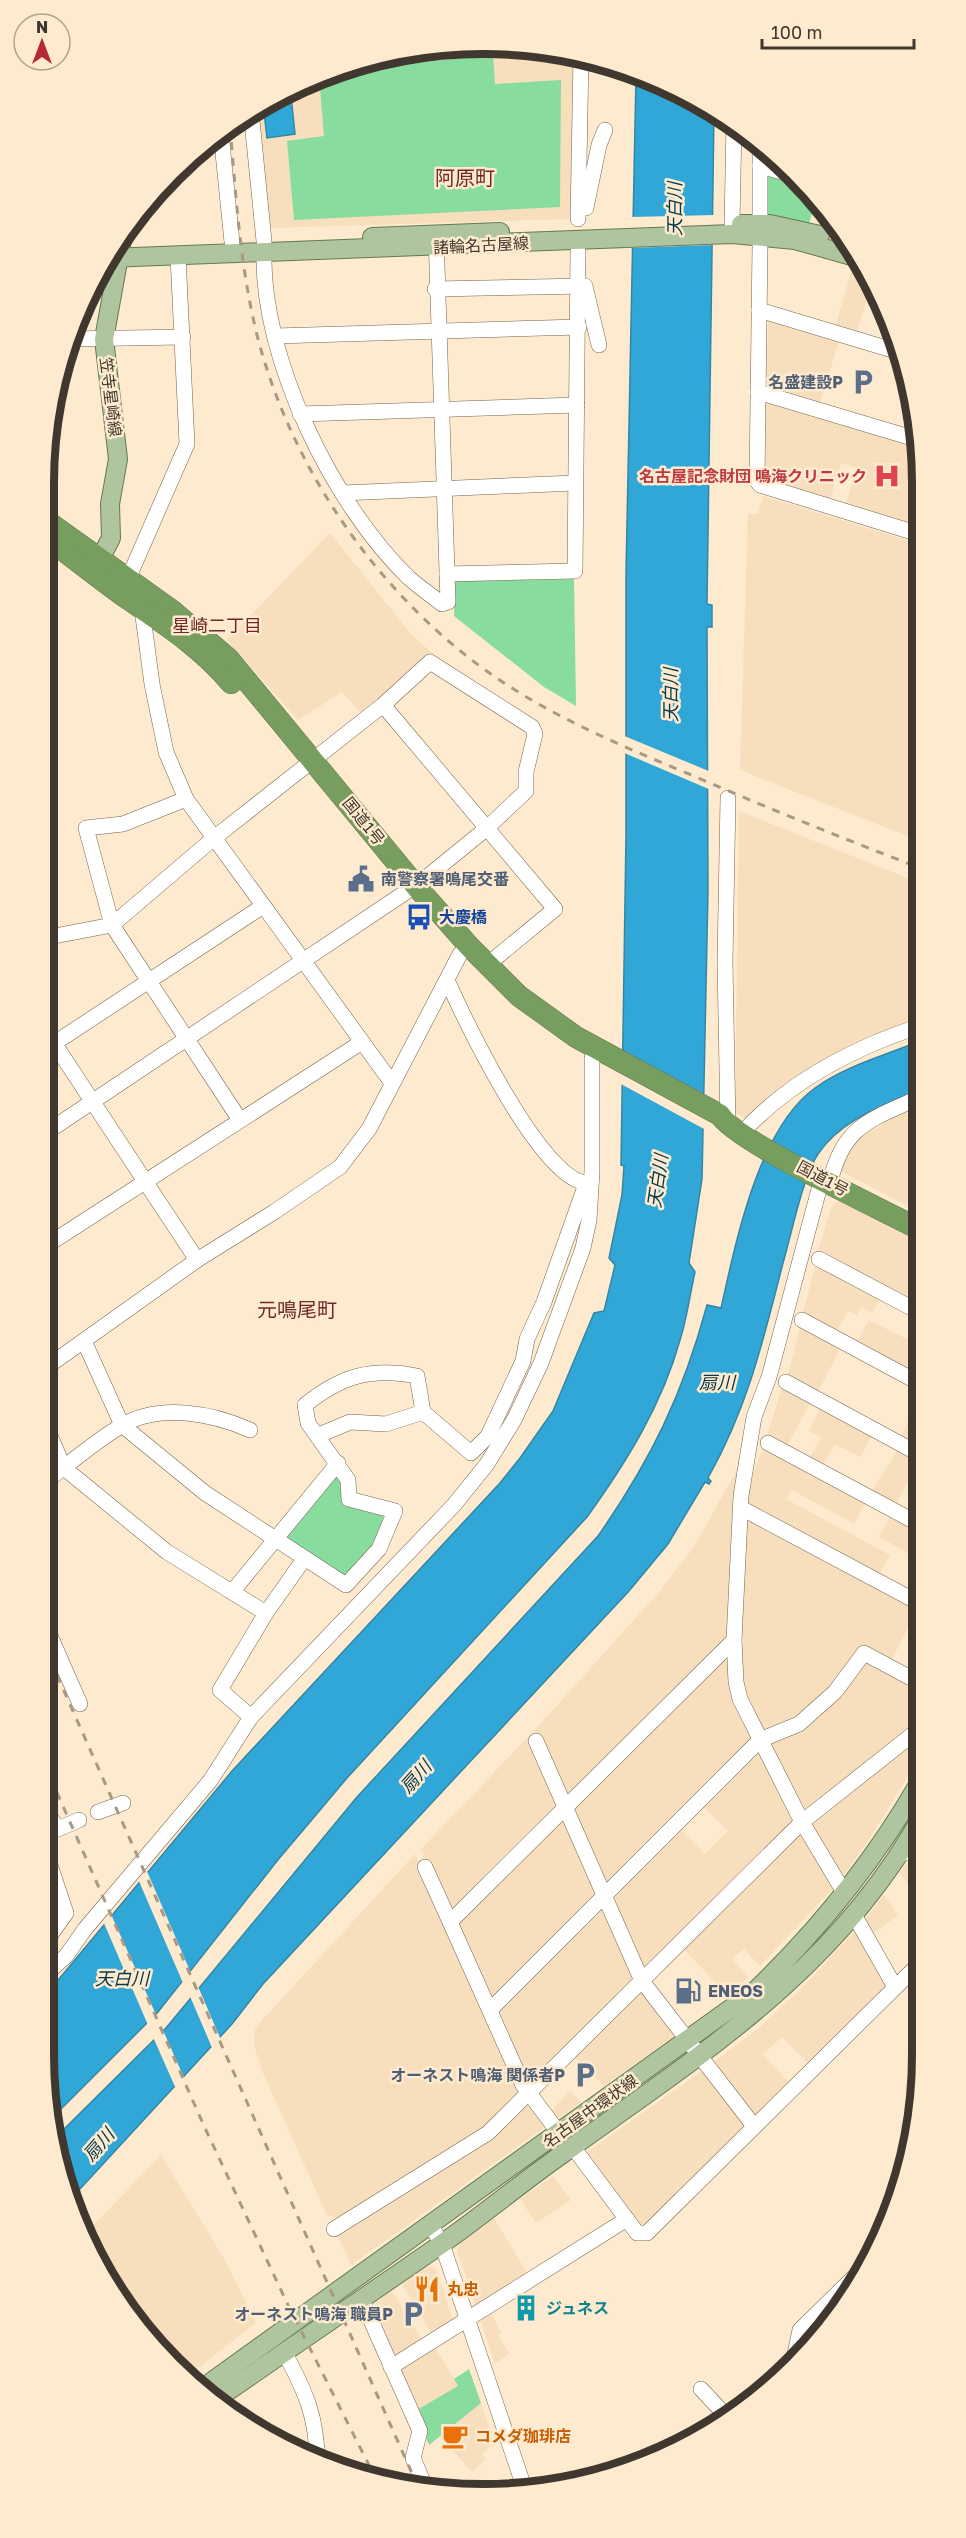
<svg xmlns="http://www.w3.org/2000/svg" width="966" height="2538" font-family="'Golos Text','Noto Sans JP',sans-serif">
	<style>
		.built { fill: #f7debc }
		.green { fill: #88dc9e }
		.water { fill: #30a7d7; stroke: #3586a4; stroke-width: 1.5 }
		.pier { fill: #feeace }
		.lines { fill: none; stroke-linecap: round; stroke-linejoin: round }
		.minor-casing { stroke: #74634b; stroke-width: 16 }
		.major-casing { stroke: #647a4e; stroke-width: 20 }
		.highway-casing { stroke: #647a4e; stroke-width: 22 }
		.minor { stroke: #fff; stroke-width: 15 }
		.major { stroke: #aec59f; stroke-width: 18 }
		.highway { stroke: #789e5f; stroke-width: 21 }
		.rail { stroke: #a89985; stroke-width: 3; stroke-dasharray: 8 8; stroke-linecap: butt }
		.labels { text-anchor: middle; stroke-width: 5; stroke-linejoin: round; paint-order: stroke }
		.street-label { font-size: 16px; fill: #40382e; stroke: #feeace }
		.service-label { font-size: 16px; font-weight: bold; fill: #4e5e75; stroke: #feeace; text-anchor: end }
		.health-label { font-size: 16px; font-weight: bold; fill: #be3a42; stroke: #feeace; text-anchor: end }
		.transit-label { font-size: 16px; font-weight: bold; fill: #164399; stroke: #feeace; text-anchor: start }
		.food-label { font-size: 16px; font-weight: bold; fill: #c56008; stroke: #feeace; text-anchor: start }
		.culture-label { font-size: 16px; font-weight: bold; fill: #0d838f; stroke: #feeace; text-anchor: start }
		.water-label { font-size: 18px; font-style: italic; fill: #04384b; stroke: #feeace }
		.neighbourhood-label { font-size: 18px; fill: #6f292b; stroke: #feeace }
		.quarter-label { font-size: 20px; fill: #6f292b; stroke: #feeace }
		.rim { fill: none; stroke: #40382e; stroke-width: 8 }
	</style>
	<rect width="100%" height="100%" fill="#feeace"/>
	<g class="built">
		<polygon points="512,44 574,55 571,219 268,228 254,109 342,67 426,47"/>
		<polygon points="853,266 860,268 871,285 856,334 835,328"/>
		<polygon points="772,318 840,338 819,405 770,389 767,385 768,321"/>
		<polygon points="770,401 919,445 919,506 913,524 909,526 845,507 857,468 841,463 829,502 768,483 766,478 766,405"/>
		<polygon points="763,496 919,544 920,841 740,770 748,514 758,514"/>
		<polygon points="330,533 410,633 434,655 363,715 342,692 298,720 227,640"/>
		<polygon points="739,811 920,883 920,1022 747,1119 735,1113"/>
		<polygon points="920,1102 921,1213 841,1171 841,1162 856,1139"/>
		<polygon points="840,1199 921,1242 921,1310 817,1255 831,1208"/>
		<polygon points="816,1262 881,1297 872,1313 861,1307 857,1315 848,1311 835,1335 802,1317"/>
		<polygon points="869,1320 918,1345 905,1371 855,1345"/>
		<polygon points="801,1323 842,1345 817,1394 787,1379"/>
		<polygon points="783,1385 812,1400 785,1449 766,1439"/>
		<polygon points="921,1399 921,1451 899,1439"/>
		<polygon points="822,1405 873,1433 860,1457 835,1444 821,1469 808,1461 821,1437 809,1431"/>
		<polygon points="764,1445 867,1500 854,1524 792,1490 786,1499 890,1555 878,1577 746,1506 750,1482"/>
		<polygon points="900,1447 921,1458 921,1490 907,1483 895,1507 870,1494"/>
		<polygon points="744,1457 731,1638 569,1797 564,1797 534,1731 659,1592 694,1547"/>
		<polygon points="892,1513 921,1529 921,1560 879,1537"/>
		<polygon points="751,1516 919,1606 890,1663 864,1649 799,1722 762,1736 739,1680 744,1520"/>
		<polygon points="864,1656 922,1687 922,1719 807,1811 799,1811 764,1741 801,1726"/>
		<polygon points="720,1658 731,1662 755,1739 604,1886 572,1807"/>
		<polygon points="922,1735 922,1750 912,1769 870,1838 840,1880 809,1823"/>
		<polygon points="529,1736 559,1803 454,1912 449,1911 421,1849"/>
		<polygon points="755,1750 762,1750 794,1820 645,1969 639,1968 609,1895 678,1827 705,1854 728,1831 701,1804"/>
		<polygon points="560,1819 566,1819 599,1893 489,2001 457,1921"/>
		<polygon points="799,1833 804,1833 835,1886 760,1966 744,1949 732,1959 749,1977 727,1995 683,1948"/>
		<polygon points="922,1850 922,1895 918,1898 900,1873 909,1860"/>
		<polygon points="415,1854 522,2091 485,2129 341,2219 327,2215 262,2071 254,2045 255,2028"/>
		<polygon points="884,1895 898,1915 870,1936 863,1922"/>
		<polygon points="600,1904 635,1980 530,2084 495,2009"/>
		<polygon points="857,1929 889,1988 810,2065 782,2037 763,2054 790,2084 757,2118 711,2064 759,2028 803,1987"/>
		<polygon points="640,1991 678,2033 604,2086 575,2057"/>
		<polygon points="705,2069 748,2125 646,2229 640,2229 583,2155"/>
		<polygon points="570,2091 581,2102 556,2120 550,2112"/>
		<polygon points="526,2106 531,2106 548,2125 351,2265 338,2235"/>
		<polygon points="161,2155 225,2260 256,2323 189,2375 152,2345 102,2274 84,2235"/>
		<polygon points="553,2176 571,2200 536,2223 520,2199"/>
		<polygon points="494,2218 529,2276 477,2309 457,2250 460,2243"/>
		<polygon points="427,2266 436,2269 454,2324 434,2337 402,2284"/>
		<polygon points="392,2291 424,2343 393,2362 370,2307"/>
		<polygon points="489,2309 501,2333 498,2336 510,2353 495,2364 479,2315"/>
		<polygon points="433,2344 458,2386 415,2411 398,2366"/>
		<polygon points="481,2403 494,2442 482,2454 486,2459 472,2472 440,2436"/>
	</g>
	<g class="green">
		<polygon points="493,55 495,84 561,80 560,207 294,220 287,141 324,136 320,88 334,71"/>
		<path d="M772,174C791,178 806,181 817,199L809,223L768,215V176Z"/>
		<polygon points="574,579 576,706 544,687 454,616 455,581"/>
		<polygon points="333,1473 343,1475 344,1503 384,1515 374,1546 343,1577 282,1536"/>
		<polygon points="469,2369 481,2403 429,2445 415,2411 458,2386 454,2379"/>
	</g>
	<g class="water">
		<path d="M636,76L714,112L707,604L712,605V627H707L708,891L702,1179L689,1263L695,1272C690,1294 687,1318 680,1340C662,1405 626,1463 587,1517L347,1778L277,1861L158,2012L54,2116L44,2055V1997L232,1771L500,1483L520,1458L553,1411L594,1313L604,1311L615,1265L609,1258L622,1195L624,1166L621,1165L626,835V574Z"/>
		<polygon points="291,96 295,134 267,138 263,103 274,98"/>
		<path d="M920,1041V1089C883,1106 842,1119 818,1154C803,1176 791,1236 783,1263C763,1341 748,1407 708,1478L711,1481L709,1484L705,1482L668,1544L629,1591L263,1984L232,2024L69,2201L57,2136L166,2028L357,1797L598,1536C651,1460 683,1394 707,1305L721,1308C736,1242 758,1129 815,1088C845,1066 886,1055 920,1041Z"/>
	</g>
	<g class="pier">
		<polygon points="715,215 714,245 630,248 630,217"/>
		<polygon points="622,735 711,772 711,790 622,752"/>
		<polygon points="620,1052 706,1098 706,1130 619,1083"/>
		<polygon points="146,1869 191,1973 183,1983 138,1879"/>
		<polygon points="110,1912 157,2017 148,2025 103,1921"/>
		<polygon points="197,1984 221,2040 213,2050 189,1994"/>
		<polygon points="162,2028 185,2080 176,2089 153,2037"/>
	</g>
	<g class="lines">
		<g class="minor-casing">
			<g id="minor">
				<polyline points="251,111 264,241"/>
				<polyline points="221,133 232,242"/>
				<polyline points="760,146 760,215"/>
				<polyline points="760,166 792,175"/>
				<polyline points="583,208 586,208 599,145 605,130"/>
				<polyline points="578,219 581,56"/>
				<polyline points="732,224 734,124"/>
				<polyline points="760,246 757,481 760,485 919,534"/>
				<path d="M264,252C261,358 333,505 409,578C419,587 431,595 442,604L448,602L436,235"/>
				<polyline points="178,256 187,444 128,579 142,609 152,684 166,752 186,799 392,1083"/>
				<polyline points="435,289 585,286 599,345"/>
				<polyline points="759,310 899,352"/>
				<polyline points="275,336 579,327"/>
				<polyline points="70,339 183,337"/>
				<polyline points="758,392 919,440"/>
				<polyline points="300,414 577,405"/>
				<polyline points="342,493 575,483"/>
				<polyline points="447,574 575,571 578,251"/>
				<polyline points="383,705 555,909 487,965"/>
				<polyline points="728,798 725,962 728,1126"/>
				<polyline points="186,799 123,824 86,828 112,925 240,1120"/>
				<polyline points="44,938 112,925 214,838 383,705 430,662 532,727 535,734 526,772 526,791 487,828 416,886"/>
				<path d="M447,980C464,1018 545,1190 591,1183"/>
				<polyline points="44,1028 197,1260"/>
				<polyline points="44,1050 263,906"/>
				<polyline points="44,1134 406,892"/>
				<path d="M741,1134C789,1081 853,1048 920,1026"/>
				<path d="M830,1182C844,1124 871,1120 920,1097"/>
				<polyline points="44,1247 362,1042"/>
				<polyline points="819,1259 921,1313"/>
				<polyline points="802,1320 921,1384"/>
				<path d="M84,1341L122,1425L205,1493L346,1585L379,1549L395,1511L349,1499L348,1480L308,1423L305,1405C341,1376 371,1367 417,1376L423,1412L471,1453L488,1436L523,1361L527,1339L544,1302L586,1184"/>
				<polyline points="44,1369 197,1260 274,1212 340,1167 369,1129 460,954 469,946"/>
				<polyline points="786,1382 921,1455"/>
				<polyline points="44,1422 64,1468 167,1552 266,1613"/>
				<polyline points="319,1435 350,1422 386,1424 423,1412"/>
				<polyline points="768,1443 921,1525"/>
				<path d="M44,1483C69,1464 94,1442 121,1426C159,1403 212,1413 250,1430"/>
				<polyline points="741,1508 921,1604"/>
				<polyline points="232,1592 338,1463"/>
				<polyline points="44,1622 80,1704"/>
				<polyline points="251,1717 220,1690 266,1613 304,1559"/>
				<polyline points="536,1741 642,1981 754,2126"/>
				<polyline points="98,1812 123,1803"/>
				<polyline points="44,1819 50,1817 58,1829 79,1820"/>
				<polyline points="899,1855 922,1847"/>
				<polyline points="44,1856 50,1865 66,1913"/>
				<polyline points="425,1867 450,1922"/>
				<polyline points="845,1894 802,1822 922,1727"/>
				<polyline points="853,1913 895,1987"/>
				<polyline points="44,1944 66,1913"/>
				<polyline points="44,1976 66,1956 85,1929 210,1781 251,1717 454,1505 487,1464 514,1420 541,1363 583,1248 589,1220 592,1171 592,1058"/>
				<polyline points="490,2010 760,1740 799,1724 835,1692 864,1653 922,1684"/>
				<polyline points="559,2133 523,2085 450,1922 734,1640"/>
				<polyline points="573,2147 637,2233 647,2233 922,1961"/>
				<polyline points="431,2226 442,2244 524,2487"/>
				<polyline points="334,2229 488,2133 802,1822 740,1699 736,1682 734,1640 741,1496 747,1459 754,1417 769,1377 822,1178"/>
				<polyline points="361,2298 420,2431 413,2458 427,2491"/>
				<path d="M284,2352C305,2390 317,2417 317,2460"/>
				<polyline points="794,2358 800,2330 854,2277 879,2244"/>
				<polyline points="391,2367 627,2219"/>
				<polyline points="701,2389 729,2419"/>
			</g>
		</g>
		<g class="major-casing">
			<g id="major">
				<polyline points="741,224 770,224 820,235"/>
				<polyline points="372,237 500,232"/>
				<polyline points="108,258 732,234 795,240 852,256"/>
				<polyline points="100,559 111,538 110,504 118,459 104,339 123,234"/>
				<path d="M204,2387L755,1991C820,1928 877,1858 922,1778"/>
				<path d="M218,2398C293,2346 368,2295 443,2243C483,2215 521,2183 561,2155C700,2055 837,1970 922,1816"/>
			</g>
		</g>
		<g class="highway-casing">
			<g id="highway">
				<path d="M44,519L174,612L228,658L416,886L469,946L519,996L576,1037L720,1115C735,1141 885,1211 921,1230"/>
				<path d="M51,541C76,560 100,579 125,597C163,623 201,647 231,683"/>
			</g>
		</g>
		<use href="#minor" class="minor"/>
		<use href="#major" class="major"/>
		<use href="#highway" class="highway"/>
		<g class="rail">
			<path d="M230,126C236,197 240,266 257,335C292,472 383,602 501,681C560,720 624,747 689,774C765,807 842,838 920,868"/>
			<polyline points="44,1646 419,2489"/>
			<polyline points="44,1763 204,2126 288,2305 376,2479"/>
		</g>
	</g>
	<defs>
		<g id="parking-bare" transform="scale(2.07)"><path d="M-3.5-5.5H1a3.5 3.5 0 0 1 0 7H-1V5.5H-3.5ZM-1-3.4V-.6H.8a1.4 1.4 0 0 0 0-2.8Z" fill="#5c6f8a" stroke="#feeace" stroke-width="2.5" paint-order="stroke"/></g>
		<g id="hospital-bare" transform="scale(2.07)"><path d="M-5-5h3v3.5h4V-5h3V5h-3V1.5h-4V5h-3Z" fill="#e0444e" stroke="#feeace" stroke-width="2.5" paint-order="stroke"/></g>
		<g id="civic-bare" transform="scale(2.07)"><path d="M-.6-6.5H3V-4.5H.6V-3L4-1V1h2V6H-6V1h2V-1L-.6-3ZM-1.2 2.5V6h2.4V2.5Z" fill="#5c6f8a" stroke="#feeace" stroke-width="2.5" paint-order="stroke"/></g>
		<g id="bus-bare" transform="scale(2.07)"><path d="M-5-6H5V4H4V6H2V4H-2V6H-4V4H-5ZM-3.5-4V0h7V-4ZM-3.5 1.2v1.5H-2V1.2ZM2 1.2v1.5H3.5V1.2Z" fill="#1a4fb4" stroke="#feeace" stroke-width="2.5" paint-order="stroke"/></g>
		<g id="fuel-bare" transform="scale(2.07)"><path d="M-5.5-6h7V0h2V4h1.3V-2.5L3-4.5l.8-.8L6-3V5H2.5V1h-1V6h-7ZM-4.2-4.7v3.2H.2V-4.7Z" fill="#5c6f8a" stroke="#feeace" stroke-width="2.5" paint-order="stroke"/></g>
		<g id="restaurant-bare" transform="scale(2.07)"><path d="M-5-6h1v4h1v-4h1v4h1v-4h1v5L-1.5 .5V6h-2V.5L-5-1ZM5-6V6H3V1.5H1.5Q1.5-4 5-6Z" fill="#e8710a" stroke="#feeace" stroke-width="2.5" paint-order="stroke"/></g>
		<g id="building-bare" transform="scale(2.07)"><path d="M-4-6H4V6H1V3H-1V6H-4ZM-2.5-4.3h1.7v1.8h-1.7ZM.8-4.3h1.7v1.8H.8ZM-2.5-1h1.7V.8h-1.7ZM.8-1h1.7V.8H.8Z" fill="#0f9aa8" stroke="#feeace" stroke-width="2.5" paint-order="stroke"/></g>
		<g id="cafe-bare" transform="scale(2.07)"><path d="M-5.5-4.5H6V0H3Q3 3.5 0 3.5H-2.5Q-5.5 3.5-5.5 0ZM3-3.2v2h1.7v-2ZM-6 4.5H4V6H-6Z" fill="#e8710a" stroke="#feeace" stroke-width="2.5" paint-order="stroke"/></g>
	</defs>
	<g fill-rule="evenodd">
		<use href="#parking-bare" x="863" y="382"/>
		<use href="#hospital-bare" x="887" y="476"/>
		<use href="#civic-bare" x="361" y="879"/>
		<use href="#bus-bare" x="419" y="917"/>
		<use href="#fuel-bare" x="688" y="1991"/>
		<use href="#parking-bare" x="585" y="2075"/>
		<use href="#restaurant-bare" x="427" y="2289"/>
		<use href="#building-bare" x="526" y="2308"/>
		<use href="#parking-bare" x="413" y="2314"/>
		<use href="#cafe-bare" x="455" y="2436"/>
	</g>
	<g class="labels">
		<g class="street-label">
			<text transform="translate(481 245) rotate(-3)" y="6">諸輪名古屋線</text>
			<text transform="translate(111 397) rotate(83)" y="6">笠寺星崎線</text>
			<text transform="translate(364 821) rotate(51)" y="6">国道1号</text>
			<text transform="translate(823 1178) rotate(28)" y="6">国道1号</text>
			<text transform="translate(590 2111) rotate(-36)" y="6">名古屋中環状線</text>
		</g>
		<g class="service-label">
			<text x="843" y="388">名盛建設P</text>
			<text x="381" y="885" text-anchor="start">南警察署鳴尾交番</text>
			<text x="708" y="1997" text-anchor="start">ENEOS</text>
			<text x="565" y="2081">オーネスト鳴海 関係者P</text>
			<text x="393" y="2320">オーネスト鳴海 職員P</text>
		</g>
		<g class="health-label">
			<text x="867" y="482">名古屋記念財団 鳴海クリニック</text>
		</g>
		<g class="transit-label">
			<text x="439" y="923">大慶橋</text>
		</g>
		<g class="food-label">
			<text x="447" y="2295">丸忠</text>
			<text x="475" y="2442">コメダ珈琲店</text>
		</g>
		<g class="culture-label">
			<text x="546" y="2314">ジュネス</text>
		</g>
		<g class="water-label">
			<text transform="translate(675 209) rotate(-90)" y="6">天白川</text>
			<text transform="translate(671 695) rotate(-90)" y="6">天白川</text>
			<text transform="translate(658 1181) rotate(-82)" y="6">天白川</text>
			<text x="717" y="1389">扇川</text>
			<text transform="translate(416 1777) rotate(-48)" y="6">扇川</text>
			<text x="122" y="1985">天白川</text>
			<text transform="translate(99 2145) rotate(-49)" y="6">扇川</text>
		</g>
		<g class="neighbourhood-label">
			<text x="217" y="632">星崎二丁目</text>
		</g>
		<g class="quarter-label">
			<text x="465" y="185">阿原町</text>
			<text x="297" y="1317">元鳴尾町</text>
		</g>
	</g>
	<path d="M0 0H966V2538H0ZM483 54H483A429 429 0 0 1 912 483V2055A429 429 0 0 1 483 2484H483A429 429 0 0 1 54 2055V483A429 429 0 0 1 483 54Z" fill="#feeace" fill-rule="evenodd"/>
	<path class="rim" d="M483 54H483A429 429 0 0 1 912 483V2055A429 429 0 0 1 483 2484H483A429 429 0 0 1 54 2055V483A429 429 0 0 1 483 54Z"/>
	<g transform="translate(42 42)"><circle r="28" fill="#feeace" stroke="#b2a38e" stroke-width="1.5"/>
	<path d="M0-4.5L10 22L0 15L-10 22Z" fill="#b82737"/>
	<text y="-9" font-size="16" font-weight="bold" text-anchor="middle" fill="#40382e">N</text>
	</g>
	<path d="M762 39v9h152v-9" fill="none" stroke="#40382e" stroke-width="3"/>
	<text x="771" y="39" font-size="18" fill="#40382e" stroke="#feeace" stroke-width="4.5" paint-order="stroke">100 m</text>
</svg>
